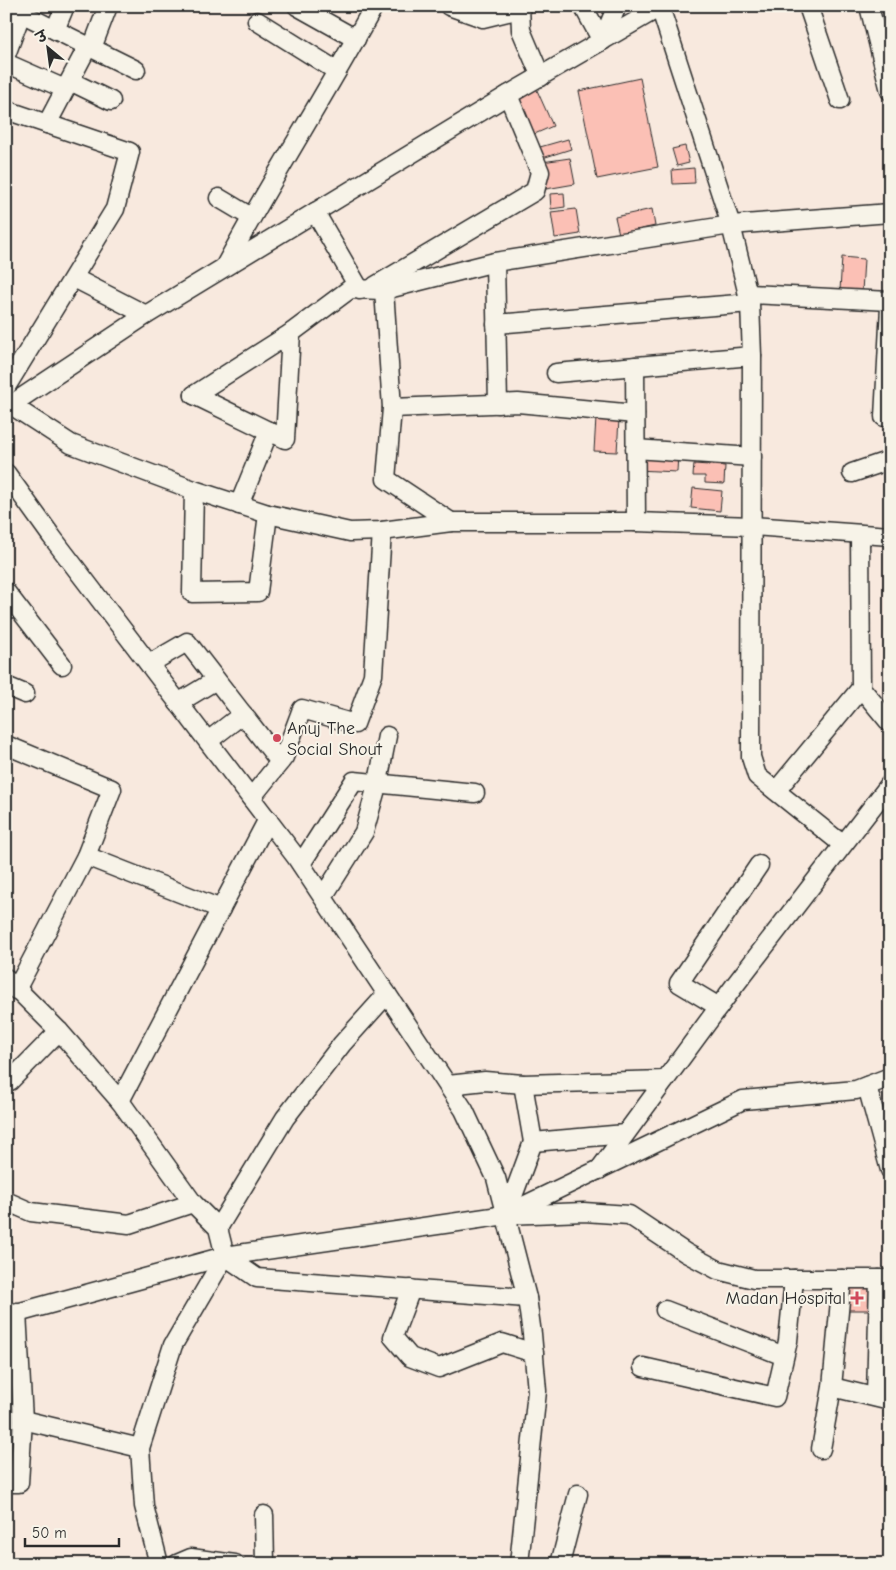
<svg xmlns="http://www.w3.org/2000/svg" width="896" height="1570" font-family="'Comic Neue','Playpen Sans Deva',sans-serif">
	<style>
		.building { fill: #fbc0b5; stroke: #2b2b2b }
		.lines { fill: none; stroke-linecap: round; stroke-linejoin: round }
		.minor-casing { stroke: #2b2b2b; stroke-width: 21 }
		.minor { stroke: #f7f3e8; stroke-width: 18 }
		.poi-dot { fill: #d1495b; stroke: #f7f3e8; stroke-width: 2 }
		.labels { text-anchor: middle; stroke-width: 4; stroke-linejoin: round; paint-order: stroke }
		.poi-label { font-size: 18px; fill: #2b2b2b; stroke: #f7f3e8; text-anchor: start }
	</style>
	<rect width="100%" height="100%" fill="#f8e9de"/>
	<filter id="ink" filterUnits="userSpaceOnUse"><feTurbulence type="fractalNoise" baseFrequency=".02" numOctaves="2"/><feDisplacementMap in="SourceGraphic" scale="10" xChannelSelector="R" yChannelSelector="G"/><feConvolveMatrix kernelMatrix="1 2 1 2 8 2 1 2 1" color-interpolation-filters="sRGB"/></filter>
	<g filter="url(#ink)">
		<g class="building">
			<polygon points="640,78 658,167 597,179 579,91"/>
			<polygon points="536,88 553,126 530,136 513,98"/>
			<polygon points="568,139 571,149 536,160 533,149"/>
			<polygon points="685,146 689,163 677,166 672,149"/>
			<polygon points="570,158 575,184 546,189 542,162"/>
			<polygon points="694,168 695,183 673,184 672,170"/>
			<polygon points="564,193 565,207 551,209 550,194"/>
			<polygon points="576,209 580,234 555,238 551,212"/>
			<polygon points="652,209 655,226 619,234 615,217"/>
			<polygon points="842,257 864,259 862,292 840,291"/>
			<polygon points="596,418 619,419 617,452 594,451"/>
			<polygon points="638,451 678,454 677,472 637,470"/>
			<polygon points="694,464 725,466 724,484 705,483 705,476 693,476"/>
			<polygon points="693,488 722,491 720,511 691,508"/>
			<polygon points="843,1288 873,1288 874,1310 843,1310"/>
		</g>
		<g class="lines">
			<g class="minor-casing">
				<g id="minor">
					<polyline points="297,6 356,39"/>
					<polyline points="449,6 483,18 520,9"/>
					<polyline points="520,6 521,30 541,77"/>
					<polyline points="583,6 602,41"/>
					<polyline points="808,6 840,100"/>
					<polyline points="869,6 890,91"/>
					<polyline points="660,7 731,225 750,303 752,356 751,757 757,776 842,844"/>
					<polyline points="21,13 136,70"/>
					<polyline points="257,21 337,71"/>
					<polyline points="55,30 65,6"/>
					<polyline points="602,41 617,6"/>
					<polyline points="92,48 108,6"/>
					<polyline points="6,55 24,6"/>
					<polyline points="6,63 65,89"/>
					<polyline points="70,81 111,101"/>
					<polyline points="6,110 130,152 115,209 6,387"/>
					<polyline points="47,124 88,46"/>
					<polyline points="219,198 251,217"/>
					<polyline points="315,212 360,290"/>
					<polyline points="495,262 498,404"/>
					<path d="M225,266C272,178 326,94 374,6"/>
					<polyline points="74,278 146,315"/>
					<polyline points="375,286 535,191 540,172 508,95"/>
					<polyline points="384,290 392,408 386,479 451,522"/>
					<polyline points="749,294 890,301"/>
					<polyline points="496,324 750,303"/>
					<polyline points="635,366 636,522"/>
					<polyline points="556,373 752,356"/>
					<polyline points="194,395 291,333 350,289 384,290 495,262 731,225 890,213"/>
					<polyline points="194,395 285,439 291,333"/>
					<polyline points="11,405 71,444 194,490 268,514 350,532 382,531 451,522 636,522 752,526 890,536"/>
					<polyline points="6,408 146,315 508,95 662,6"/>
					<polyline points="392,408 518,403 635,414"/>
					<polyline points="884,417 890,307"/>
					<polyline points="635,449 752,457"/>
					<polyline points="6,473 52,537 296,857 464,1110 496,1178 527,1298 532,1334 537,1391 519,1564"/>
					<polyline points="852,473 890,460"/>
					<polyline points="194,490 192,593 258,592 268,514"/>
					<polyline points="239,505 269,431"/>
					<polyline points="860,534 861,688 890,723"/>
					<polyline points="6,592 62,665"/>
					<polyline points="149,664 187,642 280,762"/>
					<polyline points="6,686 25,694"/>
					<polyline points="178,703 216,680"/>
					<polyline points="208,741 243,714"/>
					<polyline points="6,745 112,789 86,856 16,990"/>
					<polyline points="776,791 861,688"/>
					<polyline points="251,798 284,757 302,709 355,724 373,675 382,531"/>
					<polyline points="86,856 221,909"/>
					<polyline points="301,864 354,781 475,793"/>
					<polyline points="323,897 364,832 378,782 387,736"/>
					<polyline points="6,978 59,1031 120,1101 193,1203 218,1228 225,1256 257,1278 527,1298"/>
					<polyline points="719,1007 679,983 759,865"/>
					<polyline points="6,1076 10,1081 59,1031"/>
					<polyline points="448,1085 485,1081 523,1084 665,1080"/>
					<polyline points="867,1086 890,1170"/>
					<polyline points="120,1101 268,819"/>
					<polyline points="533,1142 625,1134"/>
					<polyline points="599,1170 735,985 890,784"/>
					<polyline points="6,1201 31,1212 129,1224 193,1203"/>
					<polyline points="513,1211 743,1100 856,1090 890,1077"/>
					<polyline points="506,1215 533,1142 523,1084"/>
					<polyline points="218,1228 285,1118 342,1044 387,994"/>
					<polyline points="411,1289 393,1337 410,1357 439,1368 502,1343 534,1353"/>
					<polyline points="665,1310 784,1356"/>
					<polyline points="6,1316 225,1256 506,1215 584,1212 629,1215 686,1253 718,1270 754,1279 890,1279"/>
					<polyline points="643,1367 775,1397 788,1341 794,1279"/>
					<polyline points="832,1387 890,1401"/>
					<polyline points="876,1397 879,1279"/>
					<polyline points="23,1420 140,1448"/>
					<polyline points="821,1449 832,1387 842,1279"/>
					<polyline points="6,1483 19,1483 23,1420 17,1312"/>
					<polyline points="264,1515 265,1564"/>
					<polyline points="159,1564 144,1506 140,1448 173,1345 225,1256"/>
					<polyline points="177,1564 191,1558 235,1564"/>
					<polyline points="560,1564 578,1494"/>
				</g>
			</g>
			<use href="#minor" class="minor"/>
		</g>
	</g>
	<g class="poi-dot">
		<circle cx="277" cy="738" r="5"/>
		<path d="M854.5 1290.5h5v5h5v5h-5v5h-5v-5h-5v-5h5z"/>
	</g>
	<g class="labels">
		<g class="poi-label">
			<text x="287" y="734">Anuj The<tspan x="287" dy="21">Social Shout</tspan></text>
			<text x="846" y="1304" text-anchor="end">Madan Hospital</text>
		</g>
	</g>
	<rect width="896" height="1570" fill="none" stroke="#f7f3e8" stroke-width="25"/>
	<rect x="12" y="12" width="871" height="1545" fill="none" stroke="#2b2b2b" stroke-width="2" filter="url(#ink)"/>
	<g transform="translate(48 48) rotate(331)" stroke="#f7f3e8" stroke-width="4" paint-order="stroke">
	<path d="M0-4L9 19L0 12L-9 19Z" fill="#2b2b2b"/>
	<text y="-8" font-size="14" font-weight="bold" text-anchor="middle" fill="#2b2b2b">उ</text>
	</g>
	<path d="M25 1538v8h94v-8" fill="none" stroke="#2b2b2b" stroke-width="2.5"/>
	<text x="32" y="1538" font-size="15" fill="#2b2b2b" stroke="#f7f3e8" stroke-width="4" paint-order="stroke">50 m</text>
</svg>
